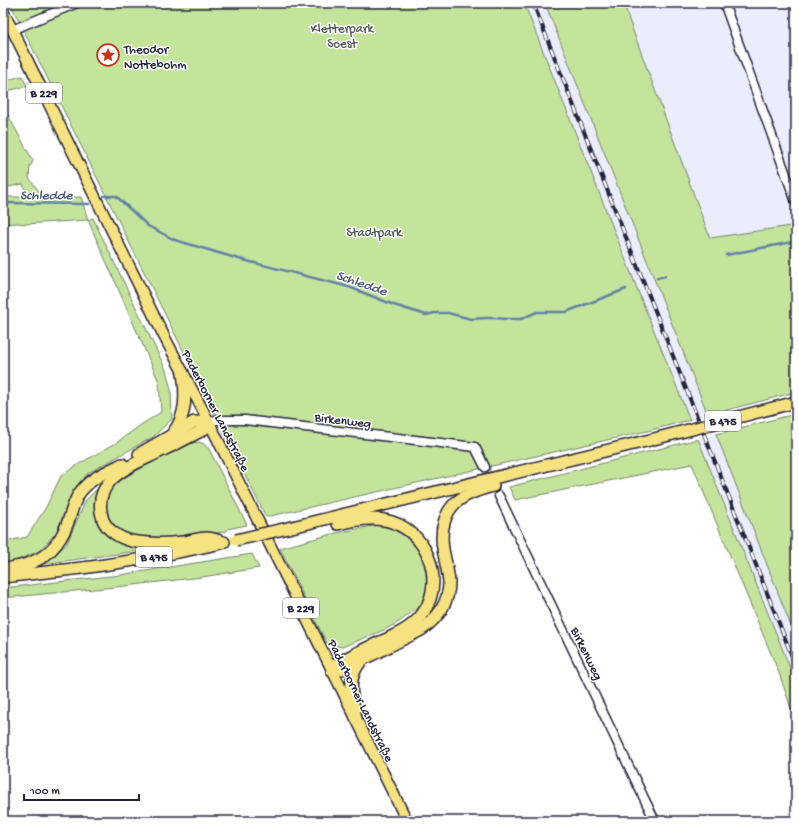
<svg xmlns="http://www.w3.org/2000/svg" width="799" height="824" font-family="'Gochi Hand',sans-serif">
	<style>
		.built { fill: #ebedfc }
		.green { fill: #c4e49c; stroke: #73836c }
		.lines { fill: none; stroke-linecap: round; stroke-linejoin: round }
		.stream { stroke: #6381a5; stroke-width: 2.5 }
		.minor-tunnel { stroke: #d3d3d8; stroke-width: 8; stroke-dasharray: 8 4; stroke-linecap: butt }
		.minor-casing { stroke: #22223b; stroke-width: 11 }
		.major-casing { stroke: #22223b; stroke-width: 13 }
		.highway-casing { stroke: #22223b; stroke-width: 14 }
		.minor { stroke: #fff; stroke-width: 8 }
		.major { stroke: #f7e281; stroke-width: 10 }
		.highway { stroke: #f7e281; stroke-width: 11 }
		.rail-casing { stroke: #22223b; stroke-width: 4 }
		.rail { stroke: #fff; stroke-width: 2.5; stroke-dasharray: 8; stroke-linecap: butt }
		.highway-bridge-casing { stroke: #22223b; stroke-width: 14; stroke-linecap: butt }
		.highway-bridge { stroke: #f7e281; stroke-width: 11 }
		.labels { text-anchor: middle; stroke-width: 3; stroke-linejoin: round; paint-order: stroke }
		.shield { fill: #fff; stroke: #646476; stroke-width: 1 }
		.shield-label { font-size: 12px; font-weight: bold; fill: #22223b }
		.park-label { font-size: 13px; fill: #535c58; stroke: #fff }
		.poi-label { font-size: 13px; fill: #22223b; stroke: #fff; text-anchor: start }
		.street-label { font-size: 13px; fill: #22223b; stroke: #fff }
		.water-label { font-size: 14px; font-style: italic; fill: #485979; stroke: #fff }
	</style>
	<rect width="100%" height="100%" fill="#fff"/>
	<filter id="ink" filterUnits="userSpaceOnUse"><feTurbulence type="fractalNoise" baseFrequency=".025" numOctaves="2"/><feDisplacementMap in="SourceGraphic" scale="8" xChannelSelector="R" yChannelSelector="G"/><feConvolveMatrix kernelMatrix="1 2 1 2 8 2 1 2 1" color-interpolation-filters="sRGB"/></filter>
	<g filter="url(#ink)">
		<g class="built">
			<polygon points="524,3 545,3 708,415 690,420 640,296"/>
			<polygon points="624,3 796,3 796,222 791,226 710,239 629,20"/>
			<polygon points="716,434 796,639 796,683 698,439"/>
		</g>
		<g class="green">
			<polygon points="10,3 524,3 640,296 690,420 647,431 474,470 266,517"/>
			<polygon points="545,3 624,3 629,20 710,238 791,226 796,236 796,392 708,415"/>
			<polygon points="22,76 27,86 3,92 3,81"/>
			<polygon points="3,106 33,161 30,167 29,178 41,194 27,195 23,184 3,188"/>
			<polygon points="3,197 81,197 88,220 93,218 166,370 171,390 172,419 153,437 88,473 72,493 56,533 39,551 16,561 3,563 3,542 27,537 46,507 61,476 79,464 116,443 142,424 161,412 159,382 88,220 25,224 18,223 3,224"/>
			<polygon points="791,415 796,428 796,462 794,463 796,472 796,639 716,434"/>
			<polygon points="698,439 796,683 796,723 779,673 692,464 515,500 509,487"/>
			<polygon points="199,442 204,444 209,449 247,525 227,529 227,531 187,539 138,539 115,530 104,512 108,490 123,475 182,447 191,443"/>
			<polygon points="103,483 97,493 95,504 98,523 107,535 126,546 153,549 42,564 66,545 86,500"/>
			<polygon points="378,525 394,529 409,538 422,554 427,570 428,587 421,605 411,613 399,622 384,630 362,639 342,647 327,644 280,548 336,533"/>
			<polygon points="252,554 259,568 202,577 125,586 3,598 3,588 120,575"/>
		</g>
		<g class="lines">
			<g class="stream">
				<polyline points="104,196 116,196 148,226 175,240 239,259 349,287 394,305 426,315 435,313 448,313 471,319 486,318 496,318 506,319 521,319 537,312 566,312 626,289"/>
				<polyline points="3,203 89,204"/>
				<polyline points="726,255 792,242"/>
				<polyline points="657,278 665,276"/>
			</g>
			<polyline class="minor-tunnel" points="485,467 499,496"/>
			<g class="minor-casing">
				<g id="minor">
					<polyline points="724,3 796,202"/>
					<polyline points="12,30 77,3"/>
					<polyline points="209,422 216,420 245,420 475,447 485,467"/>
					<polyline points="499,496 655,821"/>
				</g>
			</g>
			<g class="major-casing">
				<polyline id="major" points="3,11 164,336 209,422 407,821"/>
			</g>
			<g class="highway-casing">
				<g id="highway">
					<path d="M209,422L204,429L199,432C184,440 170,447 155,454C128,467 90,481 103,520C109,533 123,540 137,542C152,544 168,544 183,542C191,541 199,538 207,538C213,538 219,541 224,542"/>
					<path d="M173,433C187,415 186,394 183,373"/>
					<polyline points="139,454 194,422 209,422"/>
					<polyline points="288,528 650,440"/>
					<path d="M3,570C10,568 17,567 24,565C47,559 60,544 68,522C72,511 74,499 81,491C91,478 108,471 122,464"/>
					<path d="M3,577C30,574 56,571 82,568C129,562 176,553 222,543"/>
					<path d="M332,671L346,668L421,630C437,619 449,603 449,582C448,571 445,560 443,549C440,530 444,509 462,498C471,492 482,489 493,486"/>
					<path d="M332,671L337,664L340,662C355,653 371,646 387,639C399,633 411,628 420,617C446,586 431,535 392,522C375,516 355,520 338,524"/>
					<path d="M356,718C352,698 346,678 361,661"/>
				</g>
			</g>
			<use href="#minor" class="minor"/>
			<use href="#major" class="major"/>
			<use href="#highway" class="highway"/>
			<g class="rail-casing">
				<polyline id="rail" points="533,3 796,666"/>
			</g>
			<use href="#rail" class="rail"/>
			<g class="highway-bridge-casing">
				<g id="highway-bridge">
					<polyline points="650,440 796,402"/>
					<polyline points="236,540 288,528"/>
				</g>
			</g>
			<use href="#highway-bridge" class="highway-bridge"/>
		</g>
	</g>
	<defs>
		<g id="sight-ring" transform="scale(1.15)"><circle r="9.5" fill="#fff" stroke="#c8321e" stroke-width="1.5"/><path d="M0-6L1.8-2.2L6-1.7L2.9 1.2L3.7 5.4L0 3.3L-3.7 5.4L-2.9 1.2L-6-1.7L-1.8-2.2Z" fill="#c8321e"/></g>
	</defs>
	<g fill-rule="evenodd">
		<use href="#sight-ring" x="108" y="55"/>
	</g>
	<g class="labels">
		<g class="shield">
			<rect x="26" y="83" width="36" height="20" rx="3"/>
			<rect x="705" y="411" width="36" height="20" rx="3"/>
			<rect x="136" y="547" width="36" height="20" rx="3"/>
			<rect x="283" y="598" width="36" height="20" rx="3"/>
		</g>
		<g class="shield-label">
			<text x="44" y="97">B 229</text>
			<text x="723" y="425">B 475</text>
			<text x="154" y="561">B 475</text>
			<text x="301" y="612">B 229</text>
		</g>
		<g class="park-label">
			<text x="342" y="32">Kletterpark<tspan x="342" dy="15">Soest</tspan></text>
			<text x="374" y="236">Stadtpark</text>
		</g>
		<g class="poi-label">
			<text x="124" y="53">Theodor<tspan x="124" dy="15">Nottebohm</tspan></text>
		</g>
		<g class="street-label">
			<text transform="translate(217 410) rotate(63)" y="5">Paderborner Landstraße</text>
			<text transform="translate(343 419) rotate(7)" y="5">Birkenweg</text>
			<text transform="translate(588 653) rotate(64)" y="5">Birkenweg</text>
			<text transform="translate(362 700) rotate(64)" y="5">Paderborner Landstraße</text>
		</g>
		<g class="water-label">
			<text x="46" y="199">Schledde</text>
			<text transform="translate(362 282) rotate(19)" y="5">Schledde</text>
		</g>
	</g>
	<rect width="799" height="824" fill="none" stroke="#fff" stroke-width="16"/>
	<rect x="8" y="8" width="783" height="808" fill="none" stroke="#22223b" stroke-width="1.5" filter="url(#ink)"/>
	<path d="M24 794v6h115v-6" fill="none" stroke="#22223b" stroke-width="2"/>
	<text x="30" y="794" font-size="12" fill="#22223b" stroke="#ffffff" stroke-width="3" paint-order="stroke">100 m</text>
</svg>
